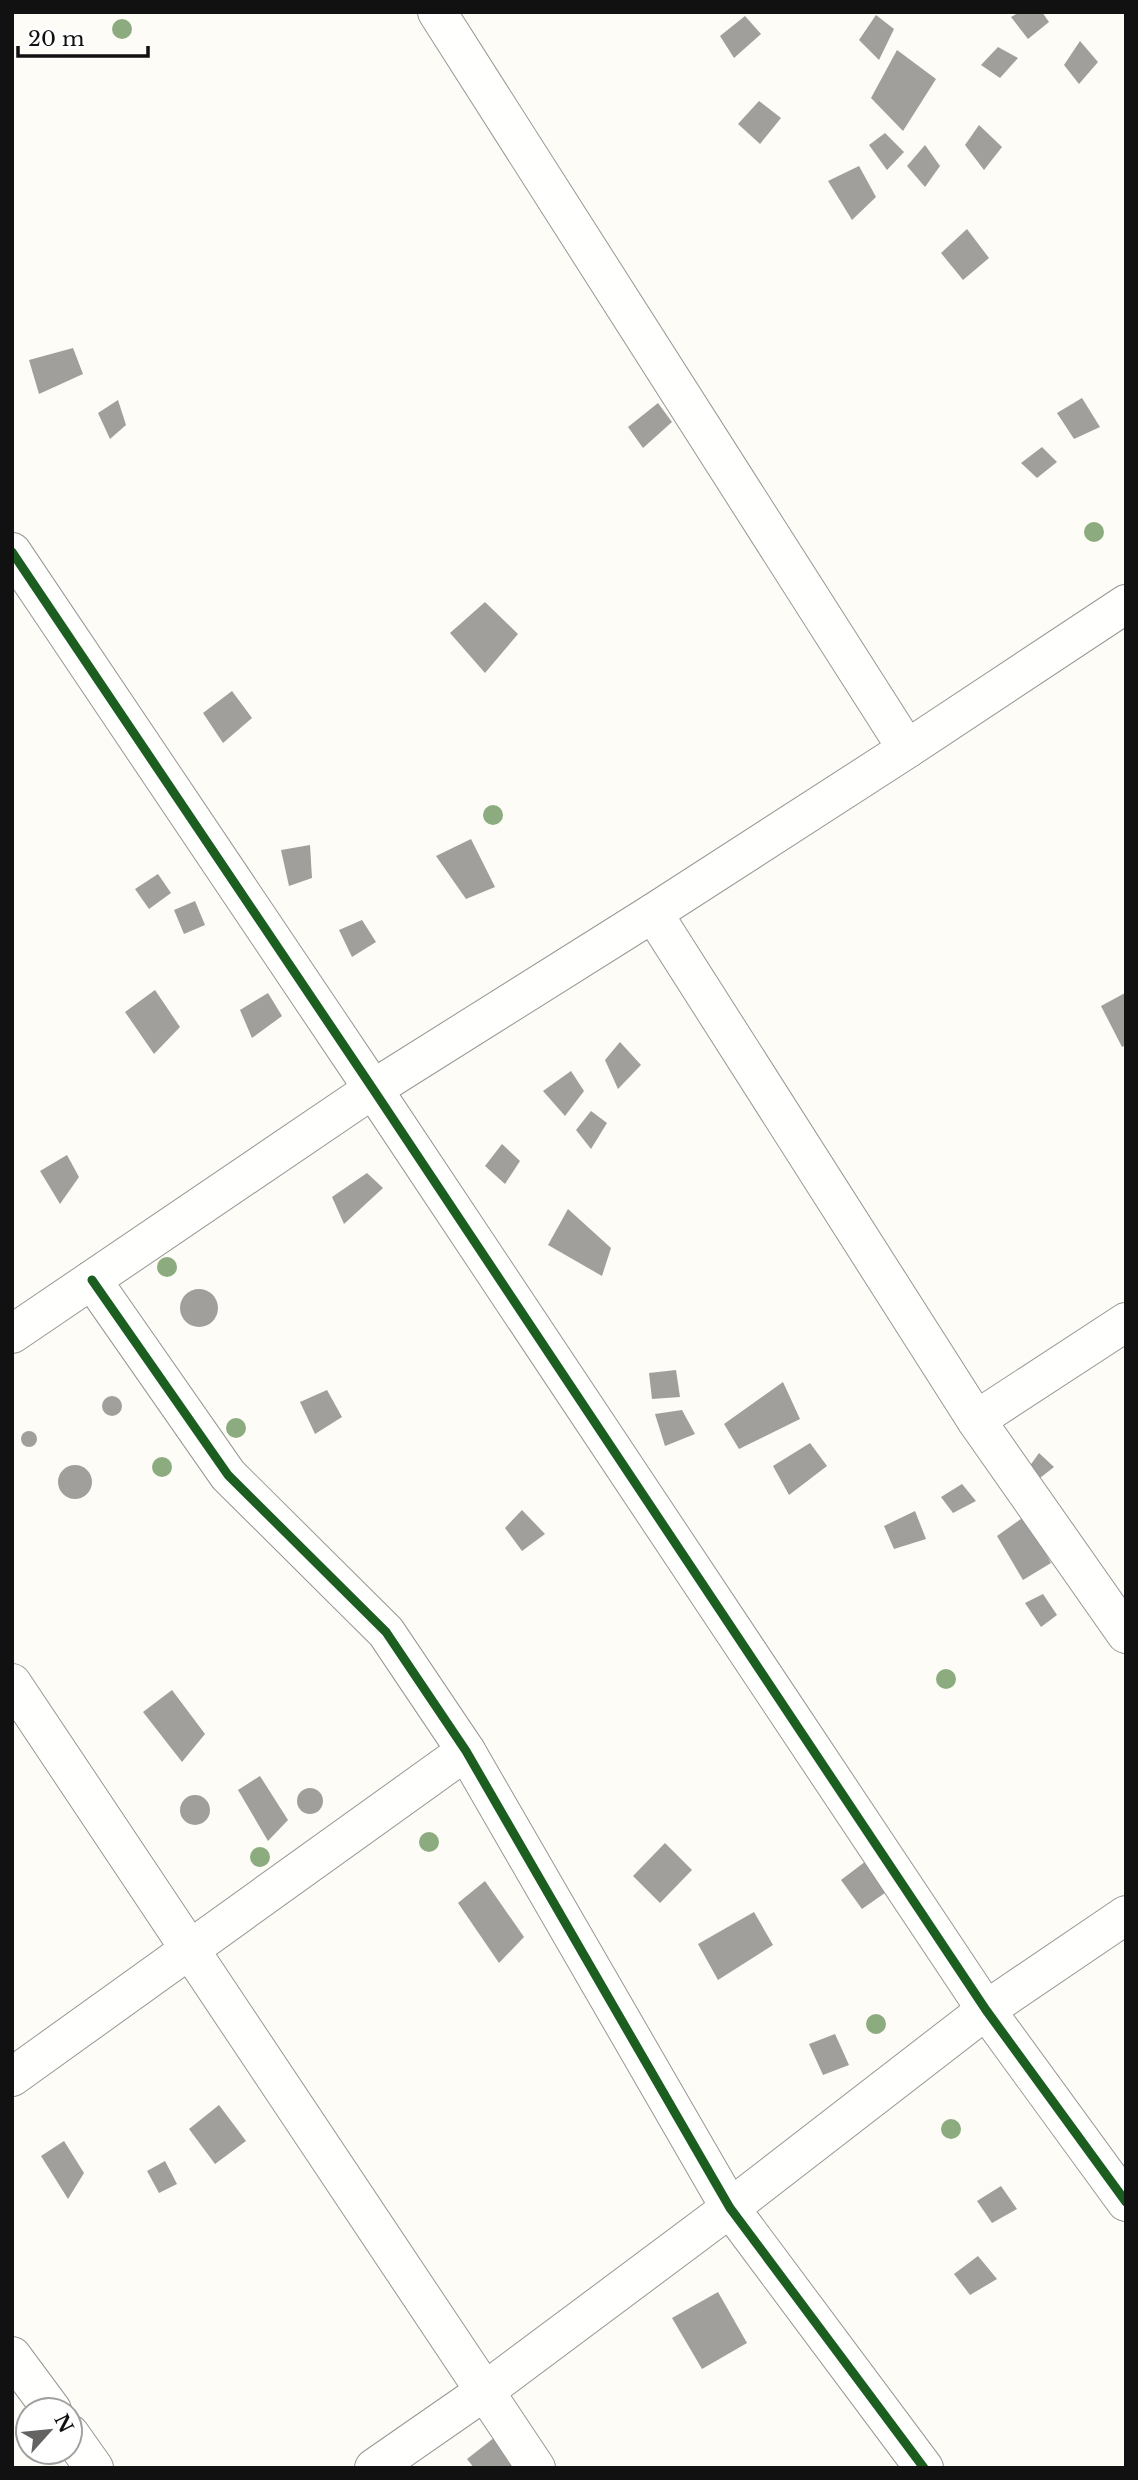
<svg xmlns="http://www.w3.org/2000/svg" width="1138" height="2480" font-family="'Libre Baskerville',serif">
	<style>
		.building { fill: #a19f9c }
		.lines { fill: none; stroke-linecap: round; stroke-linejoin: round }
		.street-casing { stroke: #979795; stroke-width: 40 }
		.street { stroke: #fffffe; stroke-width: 38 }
		.cycleway-casing { stroke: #fff; stroke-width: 13 }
		.cycleway { stroke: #1b5e20; stroke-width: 9 }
		.tree { fill: #8cac80 }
	</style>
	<rect width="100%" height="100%" fill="#fdfcf7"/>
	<g class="building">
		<polygon points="1020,12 1042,12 1049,22 1028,39 1011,17"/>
		<polygon points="876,15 894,29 879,60 859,40"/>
		<polygon points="745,16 761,34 734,58 720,36"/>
		<polygon points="1080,41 1098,62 1079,84 1064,65"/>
		<polygon points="998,47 1018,58 1000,78 981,65"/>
		<polygon points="897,50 936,79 903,131 871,98"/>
		<polygon points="759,101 781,118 760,144 738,124"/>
		<polygon points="979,125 1002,147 984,170 965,145"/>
		<polygon points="885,133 904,152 887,170 869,145"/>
		<polygon points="925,145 940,166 925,187 907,166"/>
		<polygon points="859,166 876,197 852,220 828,181"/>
		<polygon points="967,229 989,258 963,280 941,253"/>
		<polygon points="73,348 83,374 39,394 29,360"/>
		<polygon points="1082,398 1100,427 1074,439 1057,413"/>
		<polygon points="118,400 126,425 110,439 98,413"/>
		<polygon points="658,403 672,422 643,448 628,427"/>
		<polygon points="1042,447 1057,462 1037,478 1021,463"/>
		<polygon points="485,602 518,634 485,673 450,633"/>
		<polygon points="232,691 252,718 223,743 203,713"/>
		<polygon points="471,839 495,887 466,899 436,856"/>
		<polygon points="310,845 312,878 289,886 281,850"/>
		<polygon points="158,874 171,893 149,909 135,889"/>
		<polygon points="195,901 205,925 184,934 174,910"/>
		<polygon points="362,920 376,942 352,957 339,930"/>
		<polygon points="155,990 180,1027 154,1054 125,1012"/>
		<polygon points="268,993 282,1016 252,1038 240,1010"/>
		<polygon points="1125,993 1126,1045 1122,1047 1101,1006"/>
		<polygon points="620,1042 641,1065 618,1089 605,1060"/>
		<polygon points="571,1071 584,1091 565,1116 543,1091"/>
		<polygon points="591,1111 607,1123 591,1149 576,1130"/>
		<polygon points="502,1144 520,1161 505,1184 485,1166"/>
		<polygon points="67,1155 79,1177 60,1204 40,1171"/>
		<polygon points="367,1173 383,1188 344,1224 332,1197"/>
		<polygon points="568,1209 611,1248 602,1276 548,1245"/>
		<circle cx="199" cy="1308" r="19"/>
		<polygon points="676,1370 680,1397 652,1399 649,1373"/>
		<polygon points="783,1382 800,1419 739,1449 724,1424"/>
		<polygon points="327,1390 342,1417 315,1434 300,1402"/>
		<circle cx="112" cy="1406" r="10"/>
		<polygon points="682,1410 695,1434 665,1446 655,1414"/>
		<circle cx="29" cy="1439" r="8"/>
		<polygon points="810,1443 827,1466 789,1495 773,1466"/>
		<polygon points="1039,1453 1054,1467 1040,1478 1029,1467"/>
		<circle cx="75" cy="1482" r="17"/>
		<polygon points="962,1484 976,1501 953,1513 941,1497"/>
		<polygon points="522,1510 545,1534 522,1551 505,1528"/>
		<polygon points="915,1511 926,1539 894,1549 884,1526"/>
		<polygon points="1025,1516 1051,1563 1023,1580 997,1536"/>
		<polygon points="1043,1594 1057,1615 1041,1627 1025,1603"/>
		<polygon points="172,1690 205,1734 182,1762 143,1712"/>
		<polygon points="260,1776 288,1820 268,1841 238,1790"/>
		<circle cx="310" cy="1801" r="13"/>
		<circle cx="195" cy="1810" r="15"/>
		<polygon points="665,1843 692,1870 660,1903 633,1876"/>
		<polygon points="870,1858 892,1888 862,1909 841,1880"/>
		<polygon points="485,1881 524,1937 499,1963 458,1903"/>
		<polygon points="754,1912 773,1945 718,1980 698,1944"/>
		<polygon points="835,2034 849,2065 823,2075 809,2044"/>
		<polygon points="219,2105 246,2141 215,2164 189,2129"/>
		<polygon points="64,2141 84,2173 68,2199 41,2156"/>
		<polygon points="165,2161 177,2184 159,2193 147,2171"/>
		<polygon points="1001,2186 1017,2209 992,2223 977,2201"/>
		<polygon points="978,2256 997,2279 970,2295 954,2274"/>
		<polygon points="718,2292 747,2343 702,2369 672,2318"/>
		<polygon points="495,2437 518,2468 474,2468 467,2459"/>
	</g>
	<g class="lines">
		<g class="street-casing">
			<g id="street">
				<polyline points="437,12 907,749"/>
				<polyline points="12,552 373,1089 986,2010 1126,2202"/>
				<polyline points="653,913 976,1420 1126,1634"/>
				<polyline points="92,1280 228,1475 386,1632 466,1751 730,2208 924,2468"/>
				<polyline points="12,1334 373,1089 653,913 907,749 1126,604"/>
				<polyline points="976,1420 1126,1322"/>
				<polyline points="12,1683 536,2468"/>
				<polyline points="12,2077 466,1751"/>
				<polyline points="12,2356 52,2410"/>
				<polyline points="70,2434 94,2468"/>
				<polyline points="374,2468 485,2391 730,2208 986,2010 1126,1915"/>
			</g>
		</g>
		<use href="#street" class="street"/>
		<g class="cycleway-casing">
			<g id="cycleway">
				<polyline points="12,552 373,1089 986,2010 1126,2202"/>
				<polyline points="92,1280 228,1475 386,1632 466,1751 730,2208 924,2468"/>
			</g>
		</g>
		<use href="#cycleway" class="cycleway"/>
	</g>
	<g class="tree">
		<circle cx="122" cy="29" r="10"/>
		<circle cx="1094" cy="532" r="10"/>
		<circle cx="493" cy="815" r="10"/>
		<circle cx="167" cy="1267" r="10"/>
		<circle cx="236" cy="1428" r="10"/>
		<circle cx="162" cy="1467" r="10"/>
		<circle cx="946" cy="1679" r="10"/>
		<circle cx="429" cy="1842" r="10"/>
		<circle cx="260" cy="1857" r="10"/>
		<circle cx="876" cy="2024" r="10"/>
		<circle cx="951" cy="2129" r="10"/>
	</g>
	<rect width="1138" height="2480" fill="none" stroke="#111111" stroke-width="28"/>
	<g transform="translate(49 2431) rotate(63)"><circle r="33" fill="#ffffff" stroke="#a0a0a0" stroke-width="2"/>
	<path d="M0-5L12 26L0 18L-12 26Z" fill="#646362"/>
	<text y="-10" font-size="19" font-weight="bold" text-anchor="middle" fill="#111111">N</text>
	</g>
	<path d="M18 46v10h130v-10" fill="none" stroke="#111111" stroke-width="3.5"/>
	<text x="28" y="46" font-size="21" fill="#111111" stroke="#ffffff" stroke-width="5" paint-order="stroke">20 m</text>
</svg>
